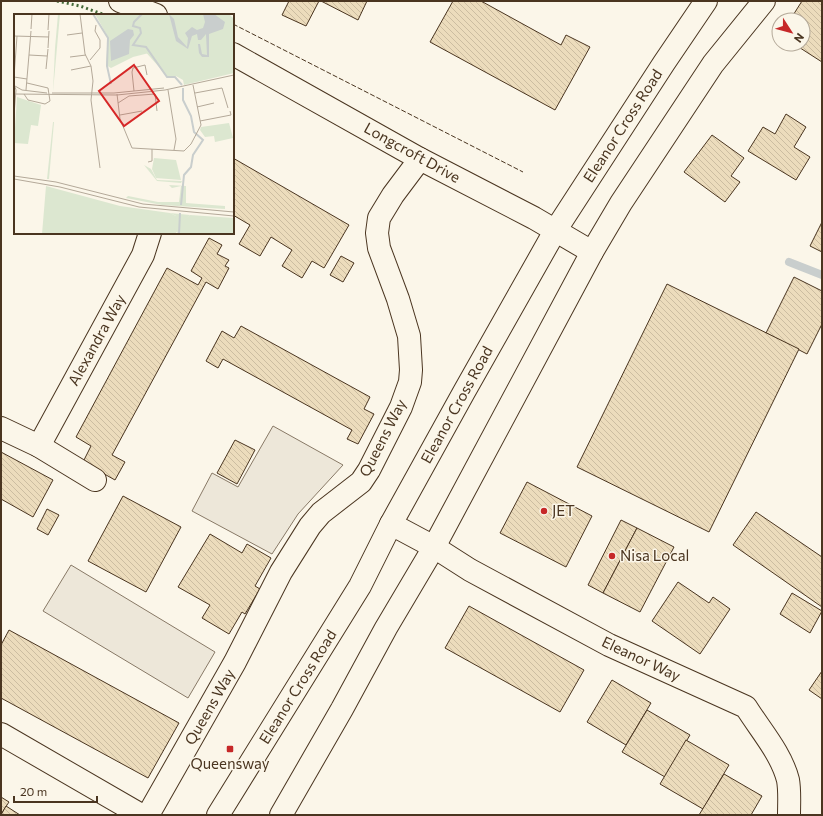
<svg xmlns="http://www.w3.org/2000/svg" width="823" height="816" font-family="Commissioner,sans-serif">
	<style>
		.parking { fill: #ede7d9; stroke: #887966 }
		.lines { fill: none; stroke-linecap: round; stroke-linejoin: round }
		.stream { stroke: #c9cecd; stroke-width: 8 }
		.building { fill: url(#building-back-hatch); stroke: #4a3520 }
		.minor-casing { stroke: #4a3520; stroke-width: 24 }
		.major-casing { stroke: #4a3520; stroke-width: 24 }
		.minor { stroke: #fbf6e9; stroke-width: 22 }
		.major { stroke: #fbf6e9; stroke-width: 22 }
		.hedge { stroke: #436837; stroke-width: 3; stroke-dasharray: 2 3; stroke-linecap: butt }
		.fence { stroke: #4a3520; stroke-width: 1; stroke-dasharray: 5 2; stroke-linecap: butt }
		.poi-dot { fill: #c62828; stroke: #fbf6e9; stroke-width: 1.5 }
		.labels { text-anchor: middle; stroke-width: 3; stroke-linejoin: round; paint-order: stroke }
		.street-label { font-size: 15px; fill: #4a3520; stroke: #fbf6e9 }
		.poi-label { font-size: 15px; fill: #4a3520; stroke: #fbf6e9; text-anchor: start }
		.inset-river { fill: none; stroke: #c9cecd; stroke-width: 2 }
		.inset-road { fill: none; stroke: #b4a999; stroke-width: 1 }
		.view { fill: #d62828; fill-opacity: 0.15; stroke: #d62828; stroke-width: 2 }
		.inset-edge { fill: none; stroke: #4a3520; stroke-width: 2 }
	</style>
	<defs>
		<pattern id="building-back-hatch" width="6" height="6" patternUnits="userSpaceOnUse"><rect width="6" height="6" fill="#ecdcbc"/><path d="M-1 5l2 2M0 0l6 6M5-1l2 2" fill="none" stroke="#ccbda1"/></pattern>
	</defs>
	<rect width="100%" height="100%" fill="#fbf6e9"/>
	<g class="parking">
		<polygon points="273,426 343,465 298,514 272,554 192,511 212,473 238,487"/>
		<polygon points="71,565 215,652 188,698 43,611"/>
	</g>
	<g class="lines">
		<polyline class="stream" points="789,262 822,275"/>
	</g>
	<g class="building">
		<polygon points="289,1 319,1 306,26 282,15"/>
		<polygon points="321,1 367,1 358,20"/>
		<polygon points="453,1 481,1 561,45 566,35 590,47 555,110 430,42"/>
		<polygon points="802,1 822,1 822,62 794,44 803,44 803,20 790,20"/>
		<polygon points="786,114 806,127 794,147 810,157 796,180 748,151 763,127 775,134"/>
		<polygon points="712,135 744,158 731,176 740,182 725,202 684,172"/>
		<polygon points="233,158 349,225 324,268 312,261 302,278 282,266 292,250 271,237 260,256 239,244 250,225 233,215"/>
		<polygon points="822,222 822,252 810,246"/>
		<polygon points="209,238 222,245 217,254 229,260 225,266 229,268 218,289 206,282 112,455 125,462 115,480 83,462 91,446 76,437 167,268 198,285 202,278 191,271"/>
		<polygon points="341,256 354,263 343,282 330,275"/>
		<polygon points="794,277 822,291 822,324 807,354 766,333"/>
		<polygon points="667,284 799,349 709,532 577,467"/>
		<polygon points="241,326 370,397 364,409 374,414 358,444 347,439 352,430 223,359 218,368 206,361 222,331 234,338"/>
		<polygon points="235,440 255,450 237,484 217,473"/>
		<polygon points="1,452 53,480 33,517 1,499"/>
		<polygon points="527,482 592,516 566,567 500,533"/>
		<polygon points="123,496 181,527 146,592 88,561"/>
		<polygon points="47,509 59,515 48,535 37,529"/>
		<polygon points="756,512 822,557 822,607 733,545"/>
		<polygon points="621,520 637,528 603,593 588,585"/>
		<polygon points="637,528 674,547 640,612 603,593"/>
		<polygon points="210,534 242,553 247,544 271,558 255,586 260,589 245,614 242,612 229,634 202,618 210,605 178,587"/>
		<polygon points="678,582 709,603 713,597 730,609 700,654 652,621"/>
		<polygon points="792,593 822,611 810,633 780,614"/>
		<polygon points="469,606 584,670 560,712 445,648"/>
		<polygon points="9,630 179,723 148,778 1,698 1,645"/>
		<polygon points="822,671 822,699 809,690"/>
		<polygon points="612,680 651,703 626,745 587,722"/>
		<polygon points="647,710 690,735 665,777 622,752"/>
		<polygon points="686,740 729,765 703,809 660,784"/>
		<polygon points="724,774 762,796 751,815 699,815"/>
		<polygon points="1,797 9,802 1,814"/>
		<polygon points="6,806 20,815 1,815"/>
	</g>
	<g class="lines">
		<g class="minor-casing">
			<g id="minor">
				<polyline points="120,1 156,15"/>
				<polyline points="233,54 420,159 534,218 592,252"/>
				<polyline points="1,428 39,446 95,480"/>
				<polyline points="39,446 143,255 150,233"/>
				<path d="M391,524L434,547L470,570L609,645L746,707C761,731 781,753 788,780C790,791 789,804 789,815"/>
				<polyline points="1,734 141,815"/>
				<polyline points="148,815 235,662 281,572 310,526 321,513 361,482 369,470 401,407 410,382 411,370 409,336 398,299 379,248 377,233 379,218 393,195 420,159"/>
			</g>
		</g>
		<g class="major-casing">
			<g id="major">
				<polyline points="218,815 360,586 391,524 464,392 555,231 664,63 706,1"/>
				<polyline points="281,815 342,709 386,628 434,547 592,252 621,203 713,64 764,1"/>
			</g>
		</g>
		<use href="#minor" class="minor"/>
		<use href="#major" class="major"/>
		<polyline class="hedge" points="57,1 80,6 105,15"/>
		<polyline class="fence" points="233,24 523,172"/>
	</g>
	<g class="poi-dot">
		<circle cx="544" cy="511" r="4"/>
		<circle cx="612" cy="556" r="4"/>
		<rect x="226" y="745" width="8" height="8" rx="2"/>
	</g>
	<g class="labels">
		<g class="street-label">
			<text transform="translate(623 126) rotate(-57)" y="5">Eleanor Cross Road</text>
			<text transform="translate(412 153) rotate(29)" y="5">Longcroft Drive</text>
			<text transform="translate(97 340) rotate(-61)" y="5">Alexandra Way</text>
			<text transform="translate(457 405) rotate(-61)" y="5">Eleanor Cross Road</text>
			<text transform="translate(383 438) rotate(-63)" y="5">Queens Way</text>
			<text transform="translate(641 659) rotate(25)" y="5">Eleanor Way</text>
			<text transform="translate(298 687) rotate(-58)" y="5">Eleanor Cross Road</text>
			<text transform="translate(210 707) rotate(-60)" y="5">Queens Way</text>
		</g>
		<g class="poi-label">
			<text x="552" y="516">JET</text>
			<text x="620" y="561">Nisa Local</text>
			<text x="230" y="769" text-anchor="middle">Queensway</text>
		</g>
	</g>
	<g transform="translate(14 14)">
		<rect width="220" height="220" fill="#fbf6e9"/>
		<path d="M44,0H46L39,78L41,34ZM39,108H40L35,165H33ZM32,172L106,192L156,199L162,202V220H28ZM176,201L220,204V220H166L165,210Z" fill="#dce7d0"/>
		<path d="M130,151L137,155L143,166L168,167L167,169L143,167ZM155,171L172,172V189L211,192V195L148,191L112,184L114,182L144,188H165L167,172L158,174ZM34,176V204L32,211L34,214L31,217L30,204ZM156,199L176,201L165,211L166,220L160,217L162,202Z" fill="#dce7d0"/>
		<path d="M81,0H215L220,5V59L170,71L169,66L162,62L154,63L128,34H119V43L97,54L92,51L94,23ZM3,83L27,91L24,112L17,111L14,130L0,129ZM215,109L219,124L201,128L200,122L191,123L186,116L187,113ZM140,144L162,146L167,166L142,164L138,155Z" fill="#dce7d0"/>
		<path d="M118,34H131L135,39L119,43Z" fill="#dce7d0"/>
		<path d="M155,0L160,5L164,23L173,33L174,24L171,19L178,13L183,16L189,14L191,8L189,0H200L211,8L209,15L195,20V43H188L185,39L184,30H186L188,40L193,41L192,20L187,26H184L183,20L178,22L174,35L162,27ZM114,15L119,16L120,21L116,26L115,40L97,47L96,27Z" fill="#c9cecd"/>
		<path class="inset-river" d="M79,0L94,24L93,52L97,70M128,0L120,8L119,12L126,14L127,19L119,31L132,33L153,63H161L168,71M167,191L170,161L177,153L179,141L189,126L180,118L177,102L169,86V74M165,220L166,199"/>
		<path class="inset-road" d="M66,0L71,40L77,52M17,15L18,0M34,16L35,0M53,21L68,19M0,22L35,23M3,22L0,63L13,65M34,34L35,17M15,41L33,42M56,43L72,41M76,46L86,34V26L81,17L82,11M32,55L34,35M57,56L77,52L79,67L77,86L86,154M0,70L2,76L0,101M1,72L8,76L33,79M12,76L17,17M154,76L162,125L160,136M120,77L118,58L119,54L131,51L133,61M38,79H100L150,74M181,79L208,74L214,94M0,80L103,81L151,76L220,61M10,80L14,86L31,90L36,87L34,74L13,69M103,80L106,105L118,134L170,137L177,130L187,111L179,71M104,89L115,82L141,80L143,97M183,93L200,89M106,101L128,97M186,107L217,101L216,97M134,148L138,147V135M0,162L42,168L129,190L220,198M0,165L46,173L125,193L220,202"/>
		<path class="view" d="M120,51L145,87L110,112L85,77Z"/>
		<rect width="220" height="220" class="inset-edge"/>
	</g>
	<rect width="823" height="816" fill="none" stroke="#4a3520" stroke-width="4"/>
	<g transform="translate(791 32) rotate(126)"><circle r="19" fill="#fbf6e9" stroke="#b4a999"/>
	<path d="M0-3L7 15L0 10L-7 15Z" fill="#c62828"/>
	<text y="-6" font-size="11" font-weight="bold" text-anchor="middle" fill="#4a3520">N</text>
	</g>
	<path d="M14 796v6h83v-6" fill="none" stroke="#4a3520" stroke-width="2"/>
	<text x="20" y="796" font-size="12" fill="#4a3520" stroke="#fbf6e9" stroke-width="3" paint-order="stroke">20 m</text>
</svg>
